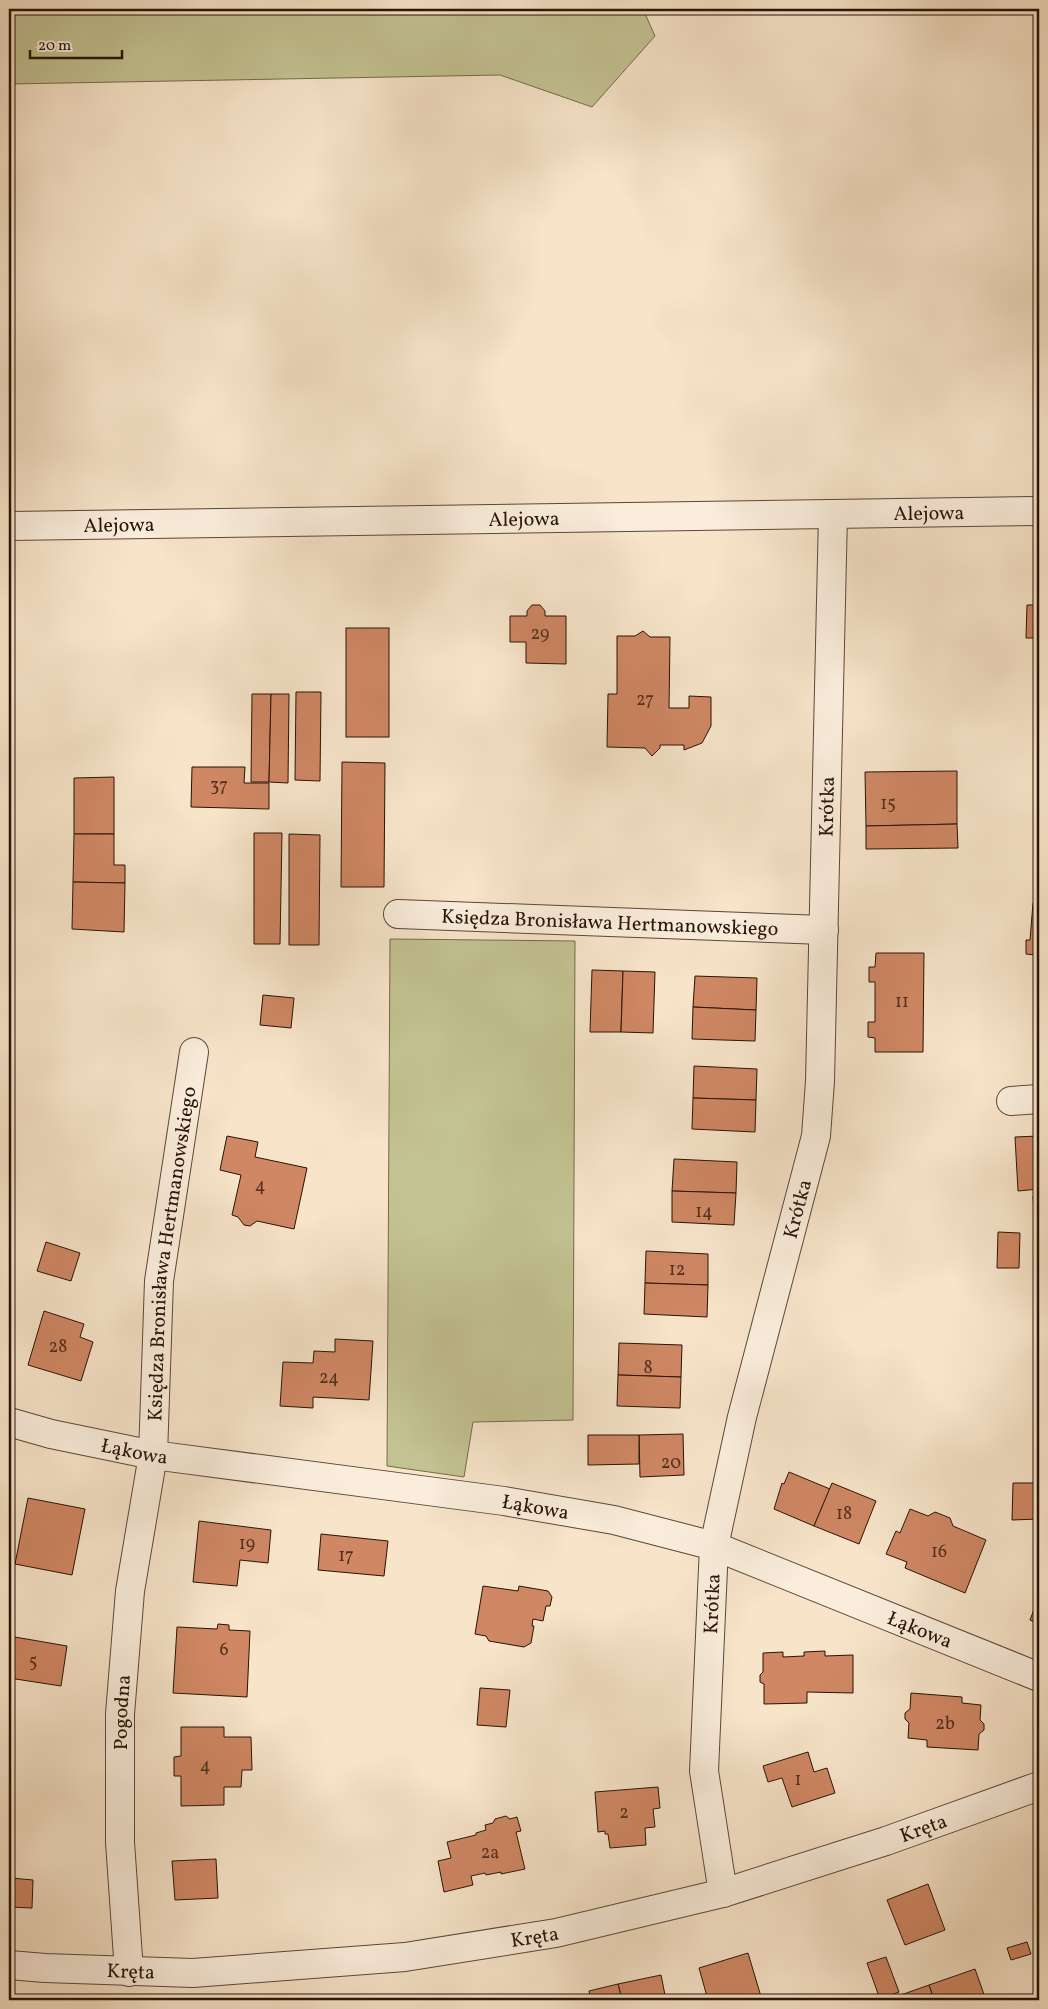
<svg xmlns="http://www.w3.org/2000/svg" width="1048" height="2009" font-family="Vollkorn,serif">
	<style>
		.green { fill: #c3c292; stroke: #766a4c }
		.building { fill: #cf8764; stroke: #281307 }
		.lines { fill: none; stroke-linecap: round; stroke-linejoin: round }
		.minor-casing { stroke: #5c4738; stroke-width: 30 }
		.minor { stroke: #faeddc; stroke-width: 28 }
		.labels { text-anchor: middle; stroke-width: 5; stroke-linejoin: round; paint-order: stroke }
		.number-label { font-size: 18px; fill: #52301e }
		.street-label { font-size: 20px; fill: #281307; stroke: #faeddc }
	</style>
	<rect width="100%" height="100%" fill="#f7e4c9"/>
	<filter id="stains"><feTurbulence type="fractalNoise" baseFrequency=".004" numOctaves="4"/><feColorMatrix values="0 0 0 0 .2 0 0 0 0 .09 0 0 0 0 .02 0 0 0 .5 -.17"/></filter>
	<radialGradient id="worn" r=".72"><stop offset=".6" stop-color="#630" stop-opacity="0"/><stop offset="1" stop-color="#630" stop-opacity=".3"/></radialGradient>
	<g class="green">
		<polygon points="9,9 643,9 655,36 592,107 500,75 9,84"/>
		<polygon points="390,939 575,941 573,1420 473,1422 464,1477 387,1466"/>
	</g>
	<g class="building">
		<polygon points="532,605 540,605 545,611 545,616 566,616 566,664 526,663 526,642 510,642 510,616 527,616 527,611"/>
		<polygon points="1027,605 1039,605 1039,638 1026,638"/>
		<rect x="346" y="628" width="43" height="109"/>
		<polygon points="643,631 650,637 670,637 669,708 689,708 689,696 711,697 711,726 702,743 684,750 684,745 660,745 660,748 652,756 645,748 607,747 608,694 617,694 617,636 635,636"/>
		<polygon points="296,692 321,692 320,781 295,780"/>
		<polygon points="252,694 271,694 269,782 251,782"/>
		<polygon points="271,694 289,694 288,783 269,782"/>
		<polygon points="342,762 385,763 384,887 341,887"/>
		<polygon points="192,767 245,767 244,783 269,783 269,809 191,807"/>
		<polygon points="957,771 957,824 866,826 865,772"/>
		<polygon points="114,777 114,834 74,834 74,778"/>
		<polygon points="957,824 958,848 866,849 866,826"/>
		<polygon points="254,833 282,833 280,944 254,944"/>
		<polygon points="74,834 114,834 114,865 125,865 125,883 73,882"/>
		<polygon points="289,834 320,835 319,945 289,945"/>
		<polygon points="73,882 125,883 124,932 72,929"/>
		<polygon points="1033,903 1039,904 1039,965 1035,965 1035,955 1026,954 1026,940 1030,940"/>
		<polygon points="876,953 924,953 923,1052 875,1052 875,1038 868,1037 868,1022 875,1022 875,982 869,982 869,967 875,967"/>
		<polygon points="592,970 623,971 621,1032 590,1032"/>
		<polygon points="623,971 655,972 653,1033 621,1032"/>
		<polygon points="695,976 757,978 756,1010 693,1007"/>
		<polygon points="263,995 294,998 291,1028 260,1025"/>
		<polygon points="693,1007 756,1010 755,1041 692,1039"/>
		<polygon points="694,1066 757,1069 756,1100 693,1098"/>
		<polygon points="693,1098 756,1100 755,1132 692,1129"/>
		<polygon points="227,1136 258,1142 255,1157 307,1168 294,1229 257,1221 250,1226 244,1225 238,1217 232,1215 241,1175 220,1170"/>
		<polygon points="1039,1136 1039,1189 1018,1191 1015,1137"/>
		<polygon points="674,1159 737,1162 736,1193 672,1191"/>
		<polygon points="672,1191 736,1193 734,1225 672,1222"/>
		<polygon points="1039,1195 1039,1209 1034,1210 1033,1196"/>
		<polygon points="998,1232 1020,1233 1019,1268 997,1268"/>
		<polygon points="46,1242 80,1253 71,1281 37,1271"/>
		<polygon points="646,1251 708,1254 708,1285 645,1283"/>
		<polygon points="645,1283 708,1285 707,1317 644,1314"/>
		<polygon points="44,1311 84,1324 80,1337 93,1342 81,1381 28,1365"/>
		<polygon points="335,1339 373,1341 369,1400 313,1397 313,1408 280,1406 283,1362 313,1363 314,1351 335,1352"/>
		<polygon points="619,1343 682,1345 681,1377 618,1375"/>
		<polygon points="618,1375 681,1377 680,1408 617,1406"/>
		<polygon points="683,1434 684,1475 640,1477 639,1435"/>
		<polygon points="588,1435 639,1435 639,1464 588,1465"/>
		<polygon points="789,1472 830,1489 814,1526 774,1509 782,1483 784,1484"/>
		<polygon points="832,1483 876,1501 859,1544 814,1526"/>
		<polygon points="1013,1483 1039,1483 1039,1519 1012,1520"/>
		<polygon points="28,1498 85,1509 72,1575 15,1564"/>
		<polygon points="910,1509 928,1516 935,1512 950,1518 953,1526 986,1540 965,1593 905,1568 907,1562 886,1554 896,1531 900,1533"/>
		<polygon points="199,1521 271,1530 268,1563 240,1560 237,1586 193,1582"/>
		<polygon points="321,1534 388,1541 384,1576 318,1570"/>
		<polygon points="483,1586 518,1591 519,1586 548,1591 552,1597 550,1606 546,1606 543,1621 533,1619 532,1626 534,1626 531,1643 524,1647 489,1641 486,1636 475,1634"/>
		<polygon points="1039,1596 1039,1624 1030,1620"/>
		<polygon points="218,1624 229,1625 229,1630 250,1631 247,1697 173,1693 177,1627 217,1629"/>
		<polygon points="9,1636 67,1646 61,1686 9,1678"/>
		<polygon points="825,1651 825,1656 853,1655 853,1693 807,1692 807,1703 764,1704 764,1684 760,1682 760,1675 763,1672 763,1653 783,1652 783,1657 804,1656 804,1652"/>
		<polygon points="480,1688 510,1690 506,1727 477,1725"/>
		<polygon points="911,1693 962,1697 962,1703 981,1705 980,1720 984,1724 984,1730 979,1734 978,1750 927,1747 927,1740 908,1738 909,1723 905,1719 905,1713 910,1709"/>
		<polygon points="181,1727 224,1727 224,1737 251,1737 252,1770 242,1770 241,1787 224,1787 224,1805 181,1806 181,1776 174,1776 174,1757 181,1756"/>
		<polygon points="808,1752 814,1772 827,1768 835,1793 792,1807 782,1778 768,1782 763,1766"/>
		<polygon points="658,1787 660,1808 653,1809 655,1827 645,1828 646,1845 610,1848 608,1834 605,1834 605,1831 598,1832 595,1792"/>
		<polygon points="506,1816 510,1819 517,1817 521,1831 516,1832 525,1869 501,1874 501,1872 486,1875 485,1873 471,1876 473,1885 444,1892 438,1861 451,1858 447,1842 476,1835 476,1833 486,1830 485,1825 493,1823 495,1819"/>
		<polygon points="9,1851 13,1851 11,1878 33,1880 32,1908 9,1907"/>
		<polygon points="216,1859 218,1898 175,1900 172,1861"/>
		<polygon points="928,1884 945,1930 905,1945 887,1900"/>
		<polygon points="1027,1942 1031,1954 1011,1960 1007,1948"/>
		<polygon points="748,1953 762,2000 708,2000 699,1968"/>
		<polygon points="886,1957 899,1992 880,1999 867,1963"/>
		<polygon points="975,1969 986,2000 934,2000 929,1985"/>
		<polygon points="661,1975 666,2000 622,2000 618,1984"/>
		<polygon points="618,1984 622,2000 591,2000 589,1991"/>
		<polygon points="929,1985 934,2000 903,2000 901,1995"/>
	</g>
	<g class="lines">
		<g class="minor-casing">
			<g id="minor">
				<path id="s1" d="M9,526L1039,511"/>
				<path id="s2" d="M398,914L824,930"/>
				<polyline points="1011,1101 1039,1099"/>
				<path id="s3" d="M9,1422L51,1434L153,1455L504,1501L614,1520L714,1546L1039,1677"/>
				<path id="s4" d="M723,1893L704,1771L714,1546L742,1417L816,1136L820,1081L833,514"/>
				<path id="s5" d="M9,1965L45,1968L193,1973L405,1957L556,1933L723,1893L886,1841L1039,1786"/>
				<path id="s6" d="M129,1972L120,1842V1714L130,1591L153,1455L159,1281L194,1052"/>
			</g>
		</g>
		<use href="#minor" class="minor"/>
	</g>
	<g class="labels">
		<g class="number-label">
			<text x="540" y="639">29</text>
			<text x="645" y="705">27</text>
			<text x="219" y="791">37</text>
			<text x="888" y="809">15</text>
			<text x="902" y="1007">11</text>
			<text x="260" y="1191">4</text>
			<text x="704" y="1217">14</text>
			<text x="677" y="1275">12</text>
			<text x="58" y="1352">28</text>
			<text x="648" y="1373">8</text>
			<text x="329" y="1383">24</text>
			<text x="671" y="1468">20</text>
			<text x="844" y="1519">18</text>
			<text x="247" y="1549">19</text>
			<text x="939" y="1557">16</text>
			<text x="346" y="1561">17</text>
			<text x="224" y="1655">6</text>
			<text x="33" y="1667">5</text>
			<text x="945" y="1729">2b</text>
			<text x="205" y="1771">4</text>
			<text x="798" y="1785">1</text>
			<text x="624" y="1818">2</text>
			<text x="490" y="1858">2a</text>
		</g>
		<g class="street-label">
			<text dy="7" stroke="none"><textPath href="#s1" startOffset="920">Alejowa</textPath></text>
			<text dy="7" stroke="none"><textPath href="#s1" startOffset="515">Alejowa</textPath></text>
			<text dy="7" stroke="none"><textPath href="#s1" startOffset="110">Alejowa</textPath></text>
			<text dy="7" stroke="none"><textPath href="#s4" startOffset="1101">Krótka</textPath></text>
			<text dy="7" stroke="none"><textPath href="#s2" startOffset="212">Księdza Bronisława Hertmanowskiego</textPath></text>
			<text dy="7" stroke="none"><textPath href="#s4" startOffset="696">Krótka</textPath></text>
			<text dy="7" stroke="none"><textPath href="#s6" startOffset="722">Księdza Bronisława Hertmanowskiego</textPath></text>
			<text dy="7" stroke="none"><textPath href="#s3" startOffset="129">Łąkowa</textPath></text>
			<text dy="7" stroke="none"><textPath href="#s3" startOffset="534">Łąkowa</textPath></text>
			<text dy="7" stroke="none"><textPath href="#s4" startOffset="291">Krótka</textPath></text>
			<text dy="7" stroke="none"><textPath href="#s3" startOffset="939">Łąkowa</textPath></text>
			<text dy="7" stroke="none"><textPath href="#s6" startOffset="260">Pogodna</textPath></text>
			<text dy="7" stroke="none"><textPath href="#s5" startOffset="932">Kręta</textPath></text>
			<text dy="7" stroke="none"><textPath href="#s5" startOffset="528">Kręta</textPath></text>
			<text dy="7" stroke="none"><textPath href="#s5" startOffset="122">Kręta</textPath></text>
		</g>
	</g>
	<rect width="1048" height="2009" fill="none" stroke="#f7e4c9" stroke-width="30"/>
	<rect x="10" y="10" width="1028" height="1989" fill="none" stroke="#281307" stroke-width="2.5"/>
	<rect x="15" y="15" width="1018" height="1979" fill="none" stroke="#281307"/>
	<path d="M30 50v8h92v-8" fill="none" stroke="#281307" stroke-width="2.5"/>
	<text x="38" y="50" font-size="15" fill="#281307" stroke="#faeddc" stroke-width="4" paint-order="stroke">20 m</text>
	<rect width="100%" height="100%" filter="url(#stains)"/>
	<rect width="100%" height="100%" fill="url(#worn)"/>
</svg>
